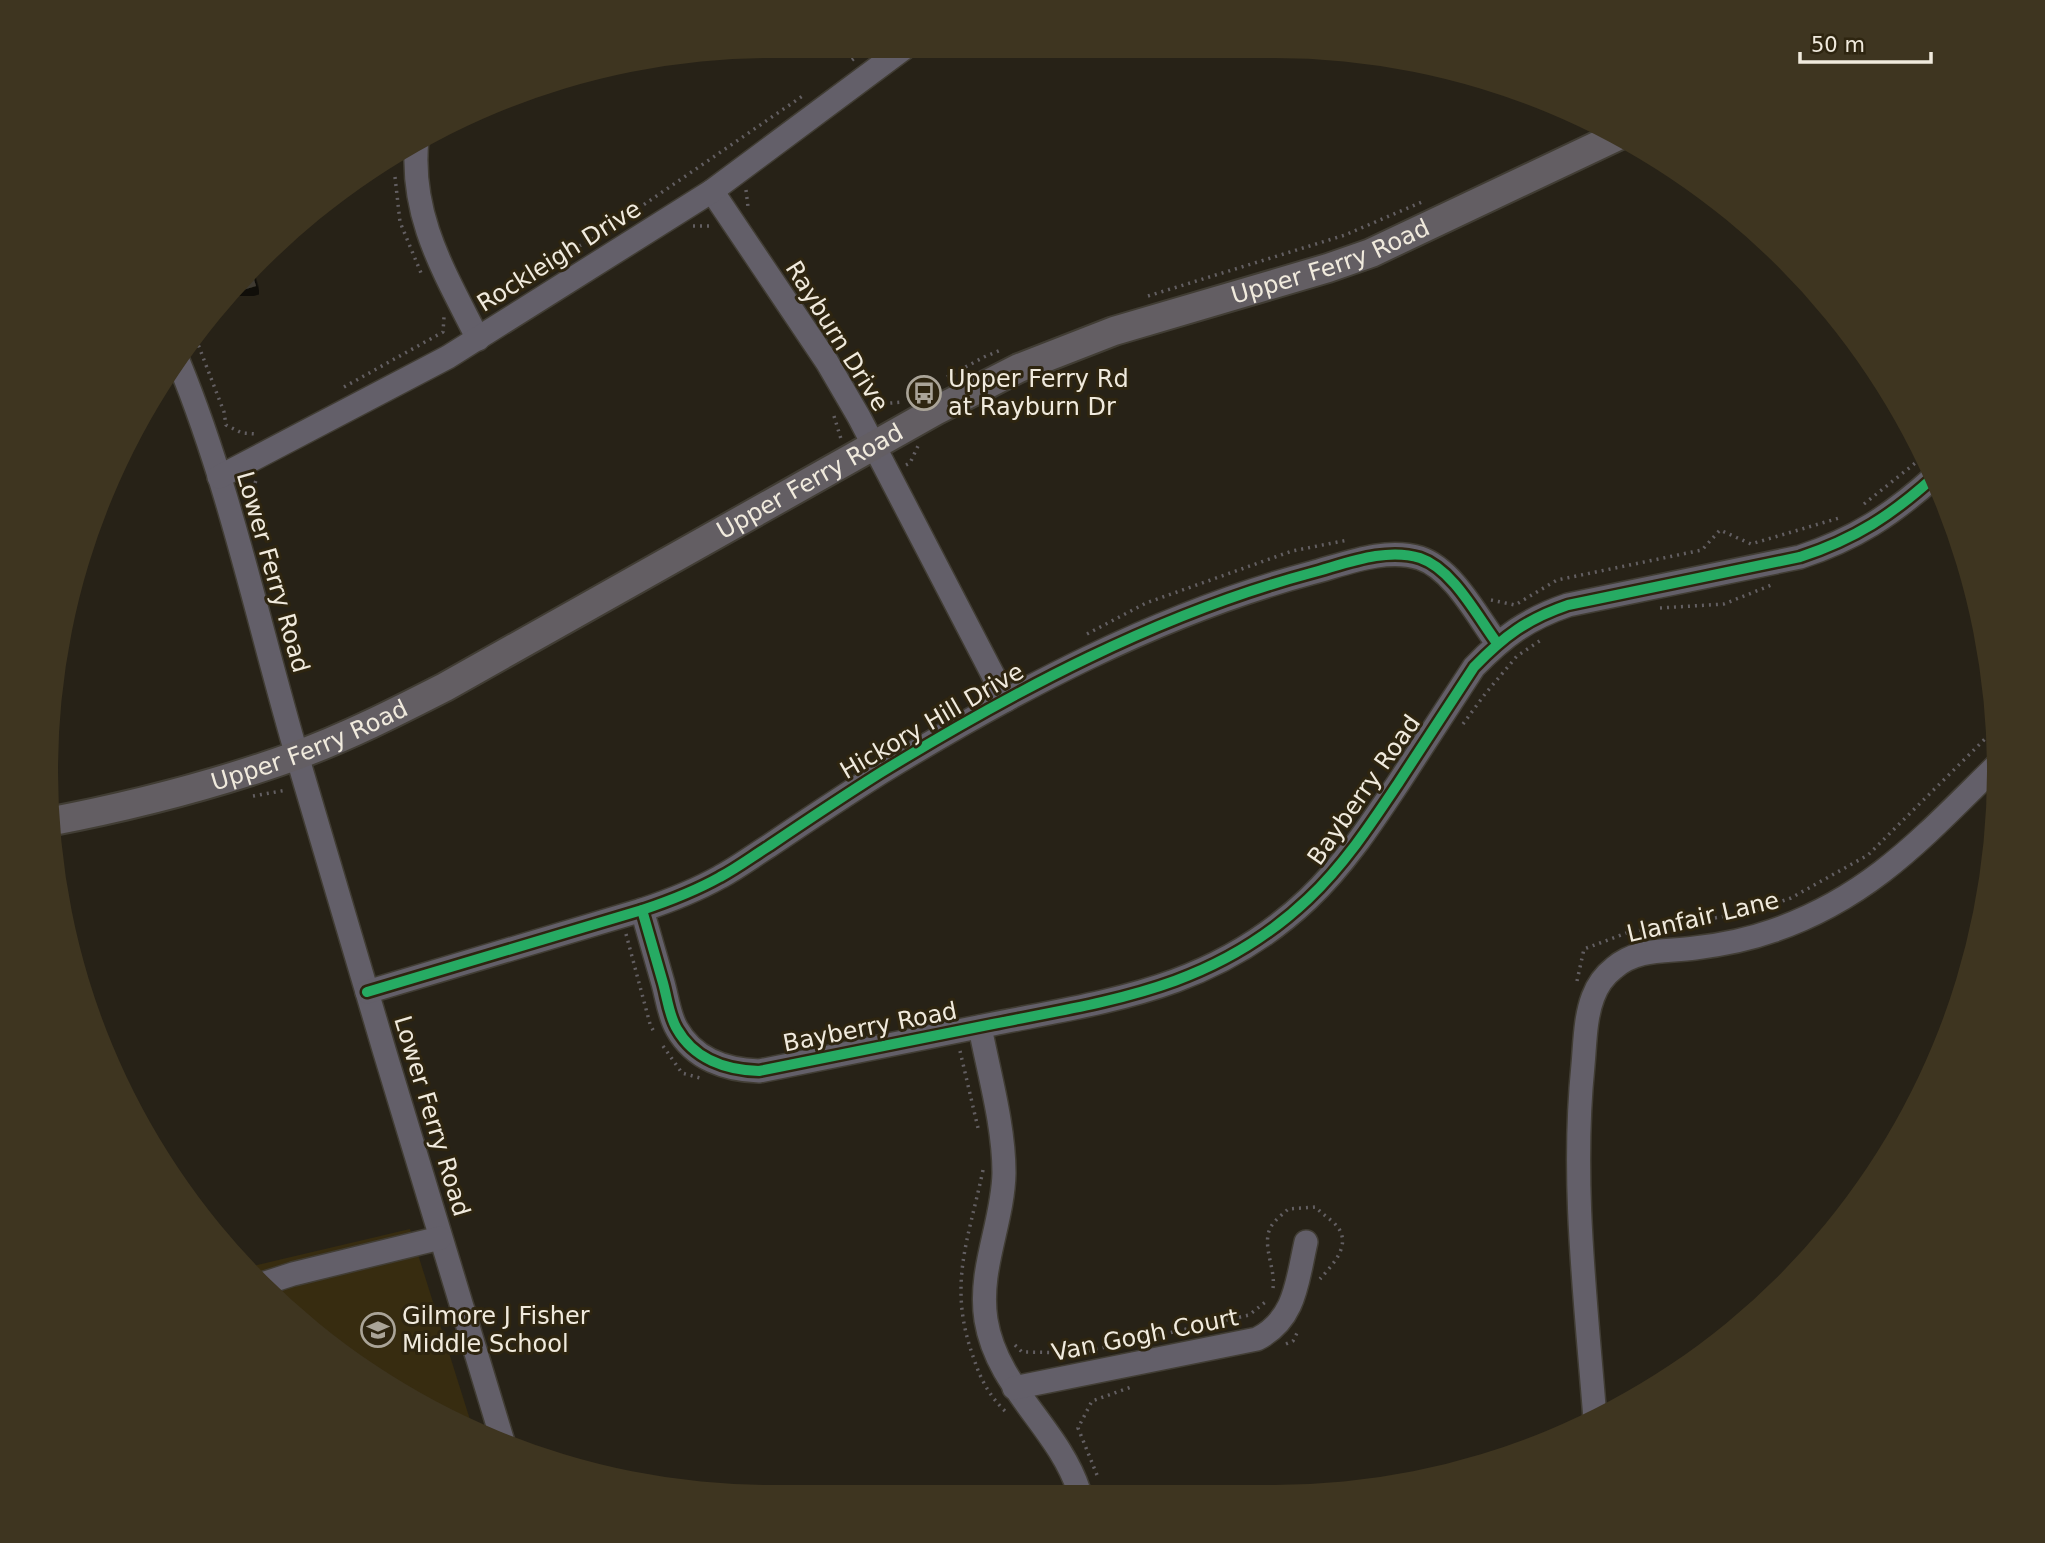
<svg xmlns="http://www.w3.org/2000/svg" width="2045" height="1543" font-family="'DejaVu Sans',sans-serif">
	<style>
		.built { fill: #372c10 }
		.building { fill: #3f3b32; filter: url(#shadow) }
		.lines { fill: none; stroke-linecap: round; stroke-linejoin: round }
		.minor-casing { stroke: #413d34; stroke-width: 26 }
		.major-casing { stroke: #413d34; stroke-width: 32 }
		.path { stroke: #635f62; stroke-width: 3.5; stroke-dasharray: 2 5; stroke-linecap: butt }
		.minor { stroke: #635f69; stroke-width: 23 }
		.major { stroke: #635e63; stroke-width: 28 }
		.cycleway-casing { stroke: #2e2510; stroke-width: 15 }
		.cycleway { stroke: #26ab63; stroke-width: 10 }
		.labels { text-anchor: middle; stroke-width: 6; stroke-linejoin: round; paint-order: stroke }
		.street-label { font-size: 24px; fill: #f0eadd; stroke: #2e2510 }
		.poi-label { font-size: 24px; fill: #f0eadd; stroke: #2e2510; text-anchor: start }
	</style>
	<defs>
		<filter id="shadow"><feDropShadow dx="4.5" dy="8" stdDeviation="0" flood-color="#0009"/></filter>
	</defs>
	<rect width="100%" height="100%" fill="#272217"/>
	<polygon class="built" points="410,1229 472,1426 368,1375 258,1285 245,1268"/>
	<polygon class="building" points="251,269 256,286 233,293 231,288"/>
	<g class="lines">
		<g class="minor-casing">
			<g id="minor">
				<path d="M417,139C409,216 445,273 478,339"/>
				<polyline points="712,191 827,362 859,417 1006,700"/>
				<path d="M179,363C231,490 259,627 298,759C365,987 433,1215 503,1442"/>
				<polyline points="219,477 448,357 712,191 907,46"/>
				<path d="M642,910C649,935 656,959 663,983C667,997 669,1016 677,1029C694,1059 726,1070 759,1071C837,1055 915,1040 993,1024C1113,1000 1214,988 1308,899C1344,865 1371,824 1399,782C1424,744 1449,705 1474,667C1504,636 1527,619 1568,605L1800,557C1855,539 1892,515 1935,476"/>
				<path d="M367,992L642,910C669,901 695,891 720,877C737,868 753,856 769,846C806,821 842,797 880,773C1014,691 1158,614 1311,573C1345,564 1385,547 1420,558C1453,569 1477,616 1497,643"/>
				<path d="M980,1027C989,1074 1004,1125 1004,1173C1003,1223 978,1269 986,1320C997,1388 1058,1427 1079,1491"/>
				<polyline points="259,1285 293,1274 440,1238"/>
				<path d="M1014,1388L1257,1339C1296,1319 1297,1281 1306,1242"/>
				<path d="M1595,1419C1586,1302 1571,1183 1583,1065C1585,1043 1585,1018 1593,997C1597,986 1605,975 1614,968C1637,948 1666,952 1695,948C1720,945 1747,940 1772,931C1872,897 1926,834 1999,763"/>
			</g>
		</g>
		<g class="major-casing">
			<g id="major">
				<path id="s1" d="M48,822C132,806 214,785 295,756C347,737 396,712 445,687L935,411L1019,368L1114,331L1328,268L1371,253L1620,135"/>
			</g>
		</g>
		<g class="path">
			<polyline points="925,52 932,46"/>
			<polyline points="852,60 870,46"/>
			<polyline points="395,177 400,222 421,273"/>
			<polyline points="746,190 748,207"/>
			<polyline points="693,226 709,226 712,222"/>
			<polyline points="499,289 598,236 804,95"/>
			<polyline points="1148,296 1345,235 1422,202"/>
			<polyline points="196,339 224,412 226,425 242,433 257,434"/>
			<polyline points="947,377 984,357 1003,349"/>
			<polyline points="862,379 878,404 904,402"/>
			<polyline points="344,387 443,332 444,317"/>
			<polyline points="834,416 841,439"/>
			<polyline points="906,465 910,463 918,446"/>
			<polyline points="1864,504 1924,456"/>
			<polyline points="252,510 250,501 256,480"/>
			<polyline points="1491,600 1515,605 1557,580 1702,550 1720,530 1751,544 1839,518"/>
			<polyline points="1660,608 1724,604 1774,584"/>
			<polyline points="1087,634 1146,603 1292,551 1348,540"/>
			<polyline points="1463,724 1485,694 1517,656 1541,640"/>
			<polyline points="253,796 287,790"/>
			<polyline points="626,934 650,1024 655,1034"/>
			<polyline points="1577,981 1584,949 1629,932 1751,912 1791,898 1868,855 1995,729"/>
			<polyline points="663,1046 682,1073 700,1078"/>
			<polyline points="960,1051 978,1128"/>
			<path d="M983,1170C968,1242 947,1286 974,1359C981,1381 991,1398 1007,1413"/>
			<path d="M1273,1288C1276,1268 1260,1243 1272,1225C1276,1219 1283,1214 1288,1209L1316,1207C1321,1213 1327,1217 1333,1222C1355,1242 1334,1263 1320,1279"/>
			<polyline points="1286,1344 1293,1341 1297,1333"/>
			<polyline points="1015,1345 1022,1352 1079,1353 1249,1315 1268,1300"/>
			<polyline points="1097,1475 1078,1428 1092,1401 1134,1386"/>
		</g>
		<use href="#minor" class="minor"/>
		<use href="#major" class="major"/>
		<g class="cycleway-casing">
			<g id="cycleway">
				<path d="M642,910C649,935 656,959 663,983C667,997 669,1016 677,1029C694,1059 726,1070 759,1071C837,1055 915,1040 993,1024C1113,1000 1214,988 1308,899C1344,865 1371,824 1399,782C1424,744 1449,705 1474,667C1504,636 1527,619 1568,605L1800,557C1855,539 1892,515 1935,476"/>
				<path d="M367,992L642,910C669,901 695,891 720,877C737,868 753,856 769,846C806,821 842,797 880,773C1014,691 1158,614 1311,573C1345,564 1385,547 1420,558C1453,569 1477,616 1497,643"/>
			</g>
		</g>
		<use href="#cycleway" class="cycleway"/>
	</g>
	<defs>
		<g id="bus-ring" transform="scale(1.75)"><circle r="9.5" fill="#2e2510" stroke="#aaa498" stroke-width="1.5"/><path d="M-5-6H5V4H4V6H2V4H-2V6H-4V4H-5ZM-3.5-4V0h7V-4ZM-3.5 1.2v1.5H-2V1.2ZM2 1.2v1.5H3.5V1.2Z" fill="#aaa498"/></g>
		<g id="school-ring" transform="scale(1.75)"><circle r="9.5" fill="#2e2510" stroke="#aaa498" stroke-width="1.5"/><path d="M0-5L7-2L0 1L-7-2ZM-4 1L0 2.5L4 1V4Q0 6-4 4Z" fill="#aaa498"/></g>
	</defs>
	<g fill-rule="evenodd">
		<use href="#bus-ring" x="924" y="393"/>
		<use href="#school-ring" x="378" y="1330"/>
	</g>
	<g class="labels">
		<g class="street-label">
			<text transform="translate(559 256) rotate(-32)" y="8">Rockleigh Drive</text>
			<text dy="8" stroke="none"><textPath href="#s1" startOffset="1407">Upper Ferry Road</textPath></text>
			<text transform="translate(837 336) rotate(58)" y="8">Rayburn Drive</text>
			<text dy="8" stroke="none"><textPath href="#s1" startOffset="840">Upper Ferry Road</textPath></text>
			<text transform="translate(273 572) rotate(74)" y="8">Lower Ferry Road</text>
			<text transform="translate(932 721) rotate(-30)" y="8">Hickory Hill Drive</text>
			<text dy="8" stroke="none"><textPath href="#s1" startOffset="273">Upper Ferry Road</textPath></text>
			<text transform="translate(1364 790) rotate(-55)" y="8">Bayberry Road</text>
			<text transform="translate(1703 917) rotate(-13)" y="8">Llanfair Lane</text>
			<text transform="translate(870 1027) rotate(-11)" y="8">Bayberry Road</text>
			<text transform="translate(432 1116) rotate(73)" y="8">Lower Ferry Road</text>
			<text transform="translate(1145 1335) rotate(-11)" y="8">Van Gogh Court</text>
		</g>
		<g class="poi-label">
			<text x="948" y="387">Upper Ferry Rd<tspan x="948" dy="28">at Rayburn Dr</tspan></text>
			<text x="402" y="1324">Gilmore J Fisher<tspan x="402" dy="28">Middle School</tspan></text>
		</g>
	</g>
	<path d="M0 0H2045V1543H0ZM771 58H1274A713 713 0 0 1 1987 771V772A713 713 0 0 1 1274 1485H771A713 713 0 0 1 58 772V771A713 713 0 0 1 771 58Z" fill="#3e3520" fill-rule="evenodd"/>
	<path d="M1800 52v10h131v-10" fill="none" stroke="#f0eadd" stroke-width="3.5"/>
	<text x="1811" y="52" font-size="21" fill="#f0eadd" stroke="#2e2510" stroke-width="5" paint-order="stroke">50 m</text>
</svg>
